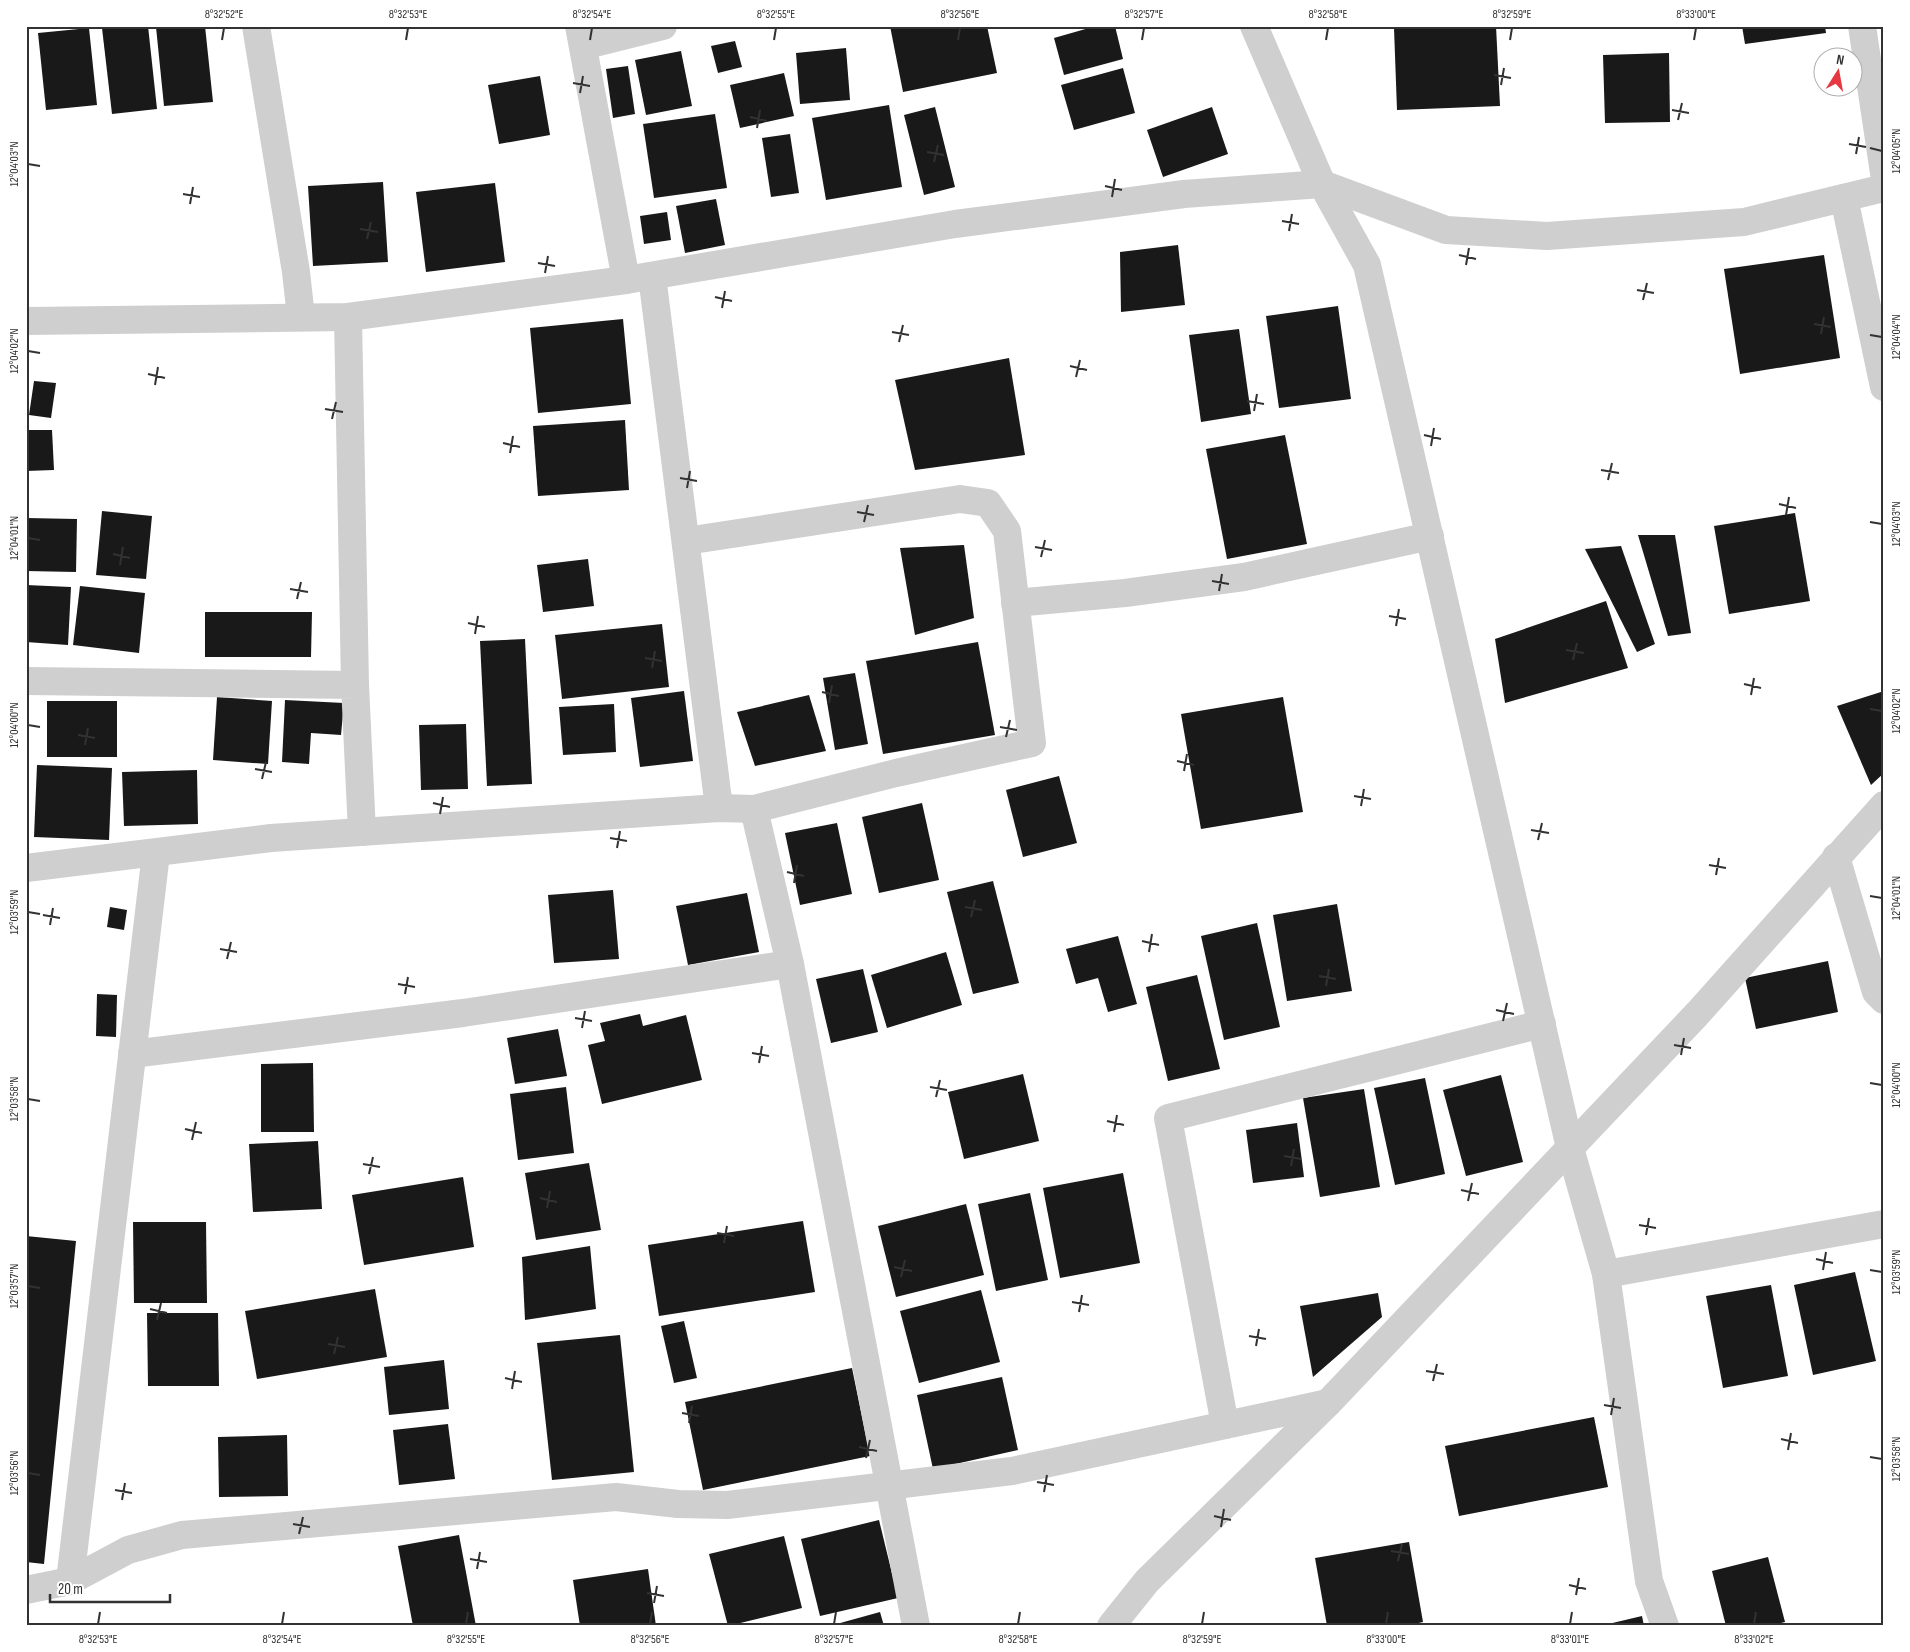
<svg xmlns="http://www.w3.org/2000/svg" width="1910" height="1652" font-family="'Sofia Sans Condensed',sans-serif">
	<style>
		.building { fill: #191919 }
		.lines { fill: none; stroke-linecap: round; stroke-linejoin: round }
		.street { stroke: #cfcfcf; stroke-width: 28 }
		.ticks { fill: none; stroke: #323232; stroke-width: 2 }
		.neatline { fill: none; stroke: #323232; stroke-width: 2 }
		.ticks-label { font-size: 12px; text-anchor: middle; fill: #323232 }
	</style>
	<rect width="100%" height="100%" fill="#fff"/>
	<g class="building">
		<polygon points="123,26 148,26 157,109 112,114 102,28"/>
		<polygon points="205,26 213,102 164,106 156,27"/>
		<polygon points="890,26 987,26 997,73 903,92"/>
		<polygon points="1096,26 1115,26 1123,59 1064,75 1054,38"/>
		<polygon points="1496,26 1500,106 1397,110 1394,28"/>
		<polygon points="1742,26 1825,26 1826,33 1745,44"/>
		<polygon points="89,28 97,105 46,110 38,33"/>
		<polygon points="735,41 742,67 718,73 711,46"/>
		<polygon points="846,48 850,100 800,104 796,53"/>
		<polygon points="681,51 692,106 646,115 635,60"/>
		<polygon points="1669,53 1670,122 1605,123 1603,55"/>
		<polygon points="628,66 635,114 613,118 606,69"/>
		<polygon points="1123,68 1135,113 1074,130 1061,85"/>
		<polygon points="784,73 794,116 740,128 730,85"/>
		<polygon points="540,76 550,135 499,144 488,85"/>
		<polygon points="889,105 902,187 826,200 812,118"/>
		<polygon points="935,107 955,187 924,195 904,115"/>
		<polygon points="1212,107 1228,154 1163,177 1147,130"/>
		<polygon points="715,114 727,188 654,198 643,124"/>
		<polygon points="790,134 799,193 771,197 762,138"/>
		<polygon points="383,182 388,262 313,266 308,186"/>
		<polygon points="495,183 505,262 426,272 416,192"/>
		<polygon points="716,199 725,245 685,253 676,206"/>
		<polygon points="667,212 671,240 644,244 640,216"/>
		<polygon points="1178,245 1185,305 1121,312 1120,252"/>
		<polygon points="1824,255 1840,358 1740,374 1724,269"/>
		<polygon points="1338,306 1351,399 1279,408 1266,316"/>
		<polygon points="623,319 631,404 538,413 530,328"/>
		<polygon points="1239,329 1251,414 1201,422 1189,335"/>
		<polygon points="1009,358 1025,455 915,470 895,380"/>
		<polygon points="34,381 56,383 51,418 29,415"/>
		<polygon points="625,420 629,490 538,496 533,426"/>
		<polygon points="26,430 52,430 54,470 26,471"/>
		<polygon points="1285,435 1307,544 1227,559 1206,449"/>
		<polygon points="102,511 152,516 146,579 96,575"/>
		<polygon points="1795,513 1810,601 1729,614 1714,526"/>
		<polygon points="26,518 77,519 76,572 26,571"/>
		<polygon points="1638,535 1675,535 1691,633 1668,636"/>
		<polygon points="964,545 974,618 915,635 900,548"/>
		<polygon points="1621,546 1655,644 1637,652 1585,549"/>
		<polygon points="588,559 594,606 543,612 537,565"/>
		<polygon points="26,585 71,587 68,645 26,642"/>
		<polygon points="80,586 145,593 139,653 73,645"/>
		<polygon points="1606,601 1628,668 1505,703 1495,639"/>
		<polygon points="205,612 312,612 311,657 205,657"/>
		<polygon points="662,624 669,687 562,699 555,635"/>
		<polygon points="525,639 532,784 487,786 480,641"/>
		<polygon points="978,642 995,735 883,754 866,661"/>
		<polygon points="855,673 868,744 835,750 823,678"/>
		<polygon points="684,691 693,761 640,767 631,698"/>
		<polygon points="1884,691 1884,773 1871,785 1837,706"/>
		<polygon points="809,695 826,751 755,766 737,712"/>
		<polygon points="217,697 272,701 268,764 213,760"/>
		<polygon points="1283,697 1303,812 1201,829 1181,714"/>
		<polygon points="285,700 344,703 341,735 311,733 309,764 282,762"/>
		<rect x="47" y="701" width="70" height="56"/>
		<polygon points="614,704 616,752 563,755 559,707"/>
		<polygon points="466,724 468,789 421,790 419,725"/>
		<polygon points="37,765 112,768 109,840 34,837"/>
		<polygon points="197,770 198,824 124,826 122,772"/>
		<polygon points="1059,776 1077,843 1023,857 1006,790"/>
		<polygon points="922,803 939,880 879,893 862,817"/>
		<polygon points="837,823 852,894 800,905 785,833"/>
		<polygon points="993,881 1019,983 973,994 947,892"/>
		<polygon points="613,890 619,959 554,963 548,895"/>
		<polygon points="747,893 759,952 688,965 676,906"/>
		<polygon points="1337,904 1352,991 1287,1001 1273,915"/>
		<polygon points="110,907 127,910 124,930 107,927"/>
		<polygon points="1257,923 1280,1027 1224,1040 1201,936"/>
		<polygon points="1118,936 1137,1004 1108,1012 1098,978 1076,984 1066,949"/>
		<polygon points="946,952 962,1005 887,1028 871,975"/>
		<polygon points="1828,961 1838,1012 1756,1029 1745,978"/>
		<polygon points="863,969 878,1032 831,1043 816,979"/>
		<polygon points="1197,975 1220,1069 1168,1081 1146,987"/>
		<polygon points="97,994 117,995 116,1037 96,1036"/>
		<polygon points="640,1014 643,1026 686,1015 702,1080 602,1104 588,1045 605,1041 600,1023"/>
		<polygon points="558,1029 567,1076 515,1084 507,1038"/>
		<polygon points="313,1063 314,1132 261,1132 261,1064"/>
		<polygon points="1023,1074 1039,1141 964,1159 948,1092"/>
		<polygon points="1501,1075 1523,1162 1466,1176 1443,1090"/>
		<polygon points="1425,1078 1445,1174 1395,1185 1374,1088"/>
		<polygon points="566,1087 574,1153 518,1160 510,1094"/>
		<polygon points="1364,1089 1380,1187 1320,1197 1303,1098"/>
		<polygon points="1297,1123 1304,1177 1253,1183 1246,1130"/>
		<polygon points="318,1141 322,1209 253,1212 249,1144"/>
		<polygon points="589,1163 601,1230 536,1240 525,1173"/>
		<polygon points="1123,1173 1140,1263 1060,1278 1043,1188"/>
		<polygon points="463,1177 474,1247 364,1265 352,1195"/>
		<polygon points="1030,1193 1048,1280 996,1291 978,1204"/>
		<polygon points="966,1204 984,1275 896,1297 878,1226"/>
		<polygon points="803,1221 815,1292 659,1316 648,1245"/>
		<polygon points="133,1222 206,1222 207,1303 134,1303"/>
		<polygon points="26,1236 76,1241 44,1564 26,1562"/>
		<polygon points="590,1246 596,1309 525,1320 522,1257"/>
		<polygon points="1855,1272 1876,1361 1813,1375 1794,1285"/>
		<polygon points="1771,1285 1788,1376 1723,1388 1706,1296"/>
		<polygon points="375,1289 387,1357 257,1379 245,1311"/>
		<polygon points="981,1290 1000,1362 919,1383 900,1311"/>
		<polygon points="1378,1293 1382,1317 1313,1377 1300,1306"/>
		<polygon points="147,1313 218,1313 219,1386 148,1386"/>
		<polygon points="684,1321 697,1378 674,1383 661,1326"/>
		<polygon points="620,1335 634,1472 552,1480 537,1343"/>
		<polygon points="444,1360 449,1409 389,1415 384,1367"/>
		<polygon points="852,1368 870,1456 703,1490 685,1402"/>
		<polygon points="1002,1377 1018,1450 933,1469 917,1395"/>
		<polygon points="1594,1417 1608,1487 1459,1516 1445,1446"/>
		<polygon points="448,1424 455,1479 399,1485 393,1430"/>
		<polygon points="287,1435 288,1496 219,1497 218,1437"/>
		<polygon points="879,1520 898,1598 820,1616 801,1539"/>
		<polygon points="459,1535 476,1626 413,1626 398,1546"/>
		<polygon points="784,1536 802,1608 728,1626 709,1554"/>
		<polygon points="1409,1542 1423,1622 1405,1626 1327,1626 1315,1558"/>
		<polygon points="1768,1557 1785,1622 1769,1626 1726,1626 1712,1571"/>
		<polygon points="648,1569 656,1626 580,1626 573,1580"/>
		<polygon points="880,1612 884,1626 833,1626 833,1625"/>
		<polygon points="1642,1616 1644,1626 1604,1626 1604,1625"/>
	</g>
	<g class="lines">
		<g class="street">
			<polyline points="256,26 296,272 301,317"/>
			<polyline points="579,26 626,280"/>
			<polyline points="1254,26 1322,184 1367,265 1570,1148 1606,1274 1649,1581 1665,1626"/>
			<polyline points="1862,26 1884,173"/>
			<polyline points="583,46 663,26"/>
			<polyline points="1844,198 1884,387"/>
			<polyline points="652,276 719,808"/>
			<polyline points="348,317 355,685"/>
			<polyline points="26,321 348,317 626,280 955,224 1184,194 1322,184 1446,230 1547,236 1744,222 1884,188"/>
			<polyline points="1015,603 1125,593 1244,577 1430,536"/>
			<polyline points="26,681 355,685 362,832"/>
			<polyline points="754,809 790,964 916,1626"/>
			<polyline points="1836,857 1876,992 1884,1000"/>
			<polyline points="26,868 271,838 719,808 754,809 896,773 1032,743 1007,531 988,503 960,499 686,541"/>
			<polyline points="132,1054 463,1013 790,964"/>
			<polyline points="1606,1274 1884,1224"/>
			<polyline points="1225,1425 1168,1118 1542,1024"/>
			<polyline points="70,1581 156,853"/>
			<polyline points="26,1590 70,1581 128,1550 182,1535 616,1497 678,1504 727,1505 1012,1471 1328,1403"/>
			<polyline points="1111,1626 1147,1581 1328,1403 1698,1013 1884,805"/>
		</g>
	</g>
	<path class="ticks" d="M222,40L224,28M406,40L408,28M590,40L592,28M774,40L776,28M958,40L960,28M1142,40L1144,28M1326,40L1328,28M1510,40L1512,28M1694,40L1696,28M1494,75L1511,78M573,83L590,86M1501,85L1504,68M580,93L583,76M1672,110L1689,113M750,117L767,121M1678,120L1682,103M757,128L760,110M1849,144L1866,147M1870,148L1882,151M927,152L944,155M1856,154L1859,137M934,162L938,145M28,164L40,166M1105,186L1122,190M183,194L200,197M1112,197L1115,179M190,204L193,187M1282,221L1299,224M360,229L378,232M1289,231L1292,214M367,239L371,222M1459,255L1476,259M538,263L555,266M1466,265L1469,248M545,273L548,256M1637,290L1654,293M715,297L732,301M1643,300L1647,283M722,308L725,291M1814,324L1831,327M892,332L909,335M1821,334L1824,317M1870,335L1882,337M899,342L903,325M28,351L40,353M1070,366L1087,370M148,374L165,378M1076,377L1080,360M155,385L158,367M1247,401L1264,404M325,409L343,412M1254,411L1257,394M332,419L336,402M1424,435L1441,439M503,443L520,447M1431,446L1434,428M510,453L513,436M1601,470L1619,473M680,478L697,481M1608,480L1612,463M687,488L690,471M1779,504L1796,508M857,512L874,515M1786,515L1789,497M864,522L868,505M1870,522L1882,524M28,538L40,540M1035,547L1052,550M113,554L130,558M1041,557L1045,540M120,565L123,547M1212,581L1229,584M290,589L308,592M1219,591L1222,574M297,599L301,582M1389,616L1406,619M468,623L485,627M1396,626L1399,609M475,634L478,616M1566,650L1584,653M645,658L662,661M1573,660L1577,643M652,668L655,651M1744,684L1761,688M822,692L839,696M1751,695L1754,678M829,703L832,685M1870,709L1882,711M28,725L40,727M1000,727L1017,730M78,735L95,738M1006,737L1010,720M85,745L88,728M1177,761L1194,765M255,769L272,772M1184,771L1187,754M262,779L266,762M1354,796L1371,799M433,803L450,807M1361,806L1364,789M440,814L443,797M1531,830L1549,833M610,838L627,841M1538,840L1542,823M617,848L620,831M1709,865L1726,868M787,872L804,876M1716,875L1719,858M794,883L797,865M1870,896L1882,898M965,907L982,910M28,912L40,914M43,915L60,918M971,917L975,900M50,925L53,908M1142,941L1159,945M220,949L237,952M1149,952L1152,934M227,959L231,942M1319,976L1336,979M398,984L415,987M1326,986L1329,969M405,994L408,977M1496,1010L1514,1014M575,1018L592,1021M1503,1021L1507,1003M582,1028L585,1011M1674,1045L1691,1048M752,1053L769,1056M1681,1055L1684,1038M759,1063L762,1046M1870,1083L1882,1085M930,1087L947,1090M936,1097L940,1080M28,1099L40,1101M1107,1121L1124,1125M185,1129L202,1133M1114,1132L1117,1115M192,1140L196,1122M1284,1156L1301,1159M363,1164L380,1167M1291,1166L1294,1149M369,1174L373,1157M1461,1190L1479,1194M540,1198L557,1202M1468,1201L1472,1183M547,1208L550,1191M1639,1225L1656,1228M717,1233L734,1236M1646,1235L1649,1218M724,1243L727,1226M1816,1259L1833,1263M894,1267L912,1271M1823,1270L1826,1252M1870,1270L1882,1272M901,1277L905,1260M28,1286L40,1288M1072,1302L1089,1305M150,1309L167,1313M1079,1312L1082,1295M157,1320L161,1303M1249,1336L1266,1339M328,1344L345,1347M1256,1346L1259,1329M334,1354L338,1337M1426,1371L1444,1374M505,1378L522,1382M1433,1381L1437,1364M512,1389L515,1371M1604,1405L1621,1408M682,1413L699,1416M1611,1415L1614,1398M689,1423L692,1406M1781,1439L1798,1443M859,1447L877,1451M1788,1450L1791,1433M1870,1457L1882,1459M866,1458L870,1440M28,1473L40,1475M1037,1482L1054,1485M115,1490L132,1493M1044,1492L1047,1475M122,1500L125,1483M1214,1516L1231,1520M293,1524L310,1527M1221,1527L1224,1509M299,1534L303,1517M1391,1551L1409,1554M470,1559L487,1562M1398,1561L1402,1544M477,1569L480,1552M1569,1585L1586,1589M647,1593L664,1596M1576,1595L1579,1578M654,1603L657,1586M98,1624L100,1612M282,1624L284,1612M466,1624L468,1612M650,1624L652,1612M834,1624L836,1612M1018,1624L1020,1612M1202,1624L1204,1612M1386,1624L1388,1612M1570,1624L1572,1612M1754,1624L1756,1612"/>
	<rect width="1910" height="1652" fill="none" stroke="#ffffff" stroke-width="55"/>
	<g transform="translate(1838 72) rotate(11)"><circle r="24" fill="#ffffff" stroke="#adadad"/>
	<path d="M0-4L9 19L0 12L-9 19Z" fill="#e53842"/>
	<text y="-8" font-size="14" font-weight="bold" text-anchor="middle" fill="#323232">N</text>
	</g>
	<path d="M50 1594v8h120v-8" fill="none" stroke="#323232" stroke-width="2.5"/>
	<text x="58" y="1594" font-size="15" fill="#323232" stroke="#ffffff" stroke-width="4" paint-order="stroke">20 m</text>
	<rect x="28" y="28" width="1854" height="1596" class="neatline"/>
	<g class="ticks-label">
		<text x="224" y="18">8°32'52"E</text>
		<text x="408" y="18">8°32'53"E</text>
		<text x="592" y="18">8°32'54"E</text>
		<text x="776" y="18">8°32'55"E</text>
		<text x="960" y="18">8°32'56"E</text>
		<text x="1144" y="18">8°32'57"E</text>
		<text x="1328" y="18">8°32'58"E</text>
		<text x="1512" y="18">8°32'59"E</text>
		<text x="1696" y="18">8°33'00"E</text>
		<text transform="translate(1896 151) rotate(-90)" y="4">12°04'05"N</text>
		<text transform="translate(14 164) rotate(-90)" y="4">12°04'03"N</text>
		<text transform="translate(1896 337) rotate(-90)" y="4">12°04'04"N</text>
		<text transform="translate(14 351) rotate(-90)" y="4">12°04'02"N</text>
		<text transform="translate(1896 524) rotate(-90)" y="4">12°04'03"N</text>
		<text transform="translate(14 538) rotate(-90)" y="4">12°04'01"N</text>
		<text transform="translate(1896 711) rotate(-90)" y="4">12°04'02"N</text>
		<text transform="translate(14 725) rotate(-90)" y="4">12°04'00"N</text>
		<text transform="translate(1896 898) rotate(-90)" y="4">12°04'01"N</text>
		<text transform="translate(14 912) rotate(-90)" y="4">12°03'59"N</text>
		<text transform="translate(1896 1085) rotate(-90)" y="4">12°04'00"N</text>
		<text transform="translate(14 1099) rotate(-90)" y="4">12°03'58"N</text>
		<text transform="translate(1896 1272) rotate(-90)" y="4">12°03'59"N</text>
		<text transform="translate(14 1286) rotate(-90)" y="4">12°03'57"N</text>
		<text transform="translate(1896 1459) rotate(-90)" y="4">12°03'58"N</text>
		<text transform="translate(14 1473) rotate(-90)" y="4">12°03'56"N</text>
		<text x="98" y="1643">8°32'53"E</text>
		<text x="282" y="1643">8°32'54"E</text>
		<text x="466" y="1643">8°32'55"E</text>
		<text x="650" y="1643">8°32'56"E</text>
		<text x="834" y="1643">8°32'57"E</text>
		<text x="1018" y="1643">8°32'58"E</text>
		<text x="1202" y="1643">8°32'59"E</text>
		<text x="1386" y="1643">8°33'00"E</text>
		<text x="1570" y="1643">8°33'01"E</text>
		<text x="1754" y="1643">8°33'02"E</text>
	</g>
</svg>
